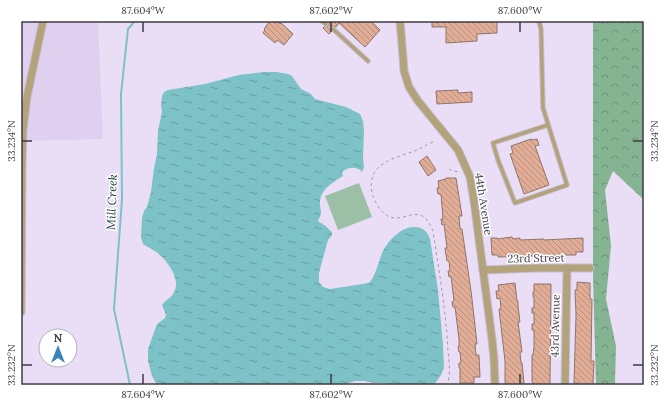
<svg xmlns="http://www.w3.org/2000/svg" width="665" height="406" font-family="Lora,serif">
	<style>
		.built { fill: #dfd0f0 }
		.forest { fill: url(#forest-crowns) }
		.park { fill: #9cc0a6 }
		.water { fill: url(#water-ripples) }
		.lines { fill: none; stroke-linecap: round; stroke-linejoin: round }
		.stream { stroke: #7cc2c6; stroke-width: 2 }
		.building { fill: url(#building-back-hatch); stroke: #8f756a }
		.service-casing { stroke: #c8bdd3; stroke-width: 5.5 }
		.minor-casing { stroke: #c8bdd3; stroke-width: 9 }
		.path { stroke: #a39aad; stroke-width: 1; stroke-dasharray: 3 3; stroke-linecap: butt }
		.service { stroke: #b2a37a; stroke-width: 3.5 }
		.minor { stroke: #b2a37a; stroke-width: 7 }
		.ticks { fill: none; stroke: #3f3a44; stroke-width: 1.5 }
		.labels { text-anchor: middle; stroke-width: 3; stroke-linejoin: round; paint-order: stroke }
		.street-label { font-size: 11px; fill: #3f3a44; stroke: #fff }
		.water-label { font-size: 12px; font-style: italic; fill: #1c3f41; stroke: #fff }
		.neatline { fill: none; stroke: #3f3a44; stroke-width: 1.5 }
		.ticks-label { font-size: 10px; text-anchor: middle; fill: #3f3a44 }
	</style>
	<defs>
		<pattern id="forest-crowns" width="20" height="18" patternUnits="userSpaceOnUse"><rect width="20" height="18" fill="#85b493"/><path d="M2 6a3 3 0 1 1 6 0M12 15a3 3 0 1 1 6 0" fill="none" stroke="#6e937a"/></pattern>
		<pattern id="water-ripples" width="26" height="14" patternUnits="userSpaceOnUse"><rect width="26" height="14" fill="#7cc2c6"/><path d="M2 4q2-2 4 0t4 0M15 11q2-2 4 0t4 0" fill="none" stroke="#679fa2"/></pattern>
		<pattern id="building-back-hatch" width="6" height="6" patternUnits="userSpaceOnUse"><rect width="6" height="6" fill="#e1ad96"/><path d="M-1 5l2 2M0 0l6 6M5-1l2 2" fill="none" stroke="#b88e7c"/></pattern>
	</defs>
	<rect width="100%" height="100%" fill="#eadef7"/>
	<polygon class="built" points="21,21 98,21 103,139 21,141"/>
	<polygon class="forest" points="593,21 644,21 644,200 613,171 605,190 611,246 606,299 616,346 615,385 596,385 593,275"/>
	<polygon class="park" points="359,183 372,217 338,230 325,196"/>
	<path class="water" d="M263,72H277L288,74L292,76L301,89L311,94L315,99L346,107L360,114L363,121L364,131L363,158L364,168L362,172C357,166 348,167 342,172L343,176C332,183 319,190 320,205C320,208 321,210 321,212C321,215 319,218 318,221C320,223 322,223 324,225C327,226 329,230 332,232V235L328,240L319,273V282L323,287L330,289L369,283C377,274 378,261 383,251C389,240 401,227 414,227C423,227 427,231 430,239L438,290L443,345L444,368L441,375L434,385H409L403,384L390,385L386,383H374L365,381H356L340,385H157L152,376L148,361V349L157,324L165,318L166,315L162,305C165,300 170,299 173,294C182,282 169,263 160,255C155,250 149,248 143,244L141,237L142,218L144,211L147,207L151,192L154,168L157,154L158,131L162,112L161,105L162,96L164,92L168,90L205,84L239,75Z"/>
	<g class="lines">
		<polyline class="stream" points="130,385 114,309 122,199 121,94 128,29 135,21"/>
	</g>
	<g class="building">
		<polygon points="270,21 277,21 280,24 281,23 293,34 284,45 277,40 275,43 263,33 265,30 264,29"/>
		<polygon points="330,21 371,21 380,30 365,47 339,23 336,27 333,26 331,27 330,30 331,32 329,34 323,28 324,27 328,26 329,24 329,22"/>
		<polygon points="432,21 497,21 497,33 477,34 477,41 446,43 446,27 432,27"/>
		<polygon points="458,90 458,93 472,92 472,102 437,104 436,91"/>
		<polygon points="531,139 533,140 537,139 539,145 535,146 549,185 524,194 510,154 513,153 511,146"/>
		<polygon points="427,156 436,170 428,176 419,162"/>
		<polygon points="446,178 456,178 462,216 459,216 460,229 462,229 471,291 472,299 477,344 475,344 476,355 479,355 480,377 474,377 474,383 460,383 460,368 459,368 459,363 461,363 460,352 459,352 458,347 459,347 459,339 455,307 453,307 452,302 454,301 451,276 449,277 448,271 450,271 449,261 447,261 445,248 447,248 444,224 442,225 441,219 443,219 441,194 438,194 437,188 439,188 438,181 446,179"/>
		<polygon points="512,237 513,239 520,238 520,240 544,239 544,240 583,238 583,252 576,252 576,255 569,255 498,257 498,255 492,255 491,238 497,238 497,239"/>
		<polygon points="577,282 590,283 590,299 592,299 591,361 594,361 593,385 578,385 578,383 574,383 576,315 575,290 577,290"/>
		<polygon points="515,283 517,301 518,301 518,306 520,322 518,322 522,352 520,352 521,363 522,363 524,383 522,383 522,385 505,385 505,361 499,309 501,309 500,298 497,299 496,291 499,291 498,285"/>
		<polygon points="534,284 551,284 550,385 533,385 533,382 532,382 532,355 533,355 534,347 534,330 532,330 532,324 534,324 534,313 532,313 532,308 534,308 534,297 533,297 533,292 534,292"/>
	</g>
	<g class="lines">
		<g class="service-casing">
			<g id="service">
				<polyline points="322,21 326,24"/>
				<polyline points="539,21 541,29 543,108 567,185 515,203 498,160 493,143 548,125"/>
				<polyline points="333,29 368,61"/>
			</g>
		</g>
		<g class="minor-casing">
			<g id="minor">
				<polyline points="400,21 403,57 404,71 409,87 418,101 458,150 470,177 474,201 492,339 494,359 495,385"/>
				<polyline points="483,270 539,268 590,268"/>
				<polyline points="21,312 22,163 23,130 27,97 43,21"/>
				<polyline points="565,385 567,268"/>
			</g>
		</g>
		<g class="path">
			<path d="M433,142C427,144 422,148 417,150C405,155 390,158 380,166C377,169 374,172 373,176C367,189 377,212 390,217C401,221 411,212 420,215C428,218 430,225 433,231C439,271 446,311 448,351C449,362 451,375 447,385"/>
			<polyline points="449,169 453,171 460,172"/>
		</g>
		<use href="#service" class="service"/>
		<use href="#minor" class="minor"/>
	</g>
	<path class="ticks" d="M143,22V32M331,22V32M520,22V32M22,141H32M633,141H643M22,365H32M633,365H643M143,374V384M331,374V384M520,374V384"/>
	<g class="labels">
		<g class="street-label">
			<text transform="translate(484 204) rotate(81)" y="4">44th Avenue</text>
			<text transform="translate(536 258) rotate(-1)" y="4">23rd Street</text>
			<text transform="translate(555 326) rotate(-89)" y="4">43rd Avenue</text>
		</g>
		<g class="water-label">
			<text transform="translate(112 202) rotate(-88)" y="4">Mill Creek</text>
		</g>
	</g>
	<rect width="665" height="406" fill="none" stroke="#ffffff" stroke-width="44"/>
	<g transform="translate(58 348)"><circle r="19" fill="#ffffff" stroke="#b2b0b4"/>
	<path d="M0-3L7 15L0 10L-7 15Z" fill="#3985b8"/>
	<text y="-6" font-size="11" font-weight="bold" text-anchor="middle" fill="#3f3a44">N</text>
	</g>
	<rect x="22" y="22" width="621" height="362" class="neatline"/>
	<g class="ticks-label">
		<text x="143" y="14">87.604°W</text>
		<text x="331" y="14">87.602°W</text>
		<text x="520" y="14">87.600°W</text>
		<text transform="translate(11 141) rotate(-90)" y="4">33.234°N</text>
		<text transform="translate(654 141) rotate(-90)" y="4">33.234°N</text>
		<text transform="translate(11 365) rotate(-90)" y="4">33.232°N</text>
		<text transform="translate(654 365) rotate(-90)" y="4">33.232°N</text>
		<text x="143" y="398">87.604°W</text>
		<text x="331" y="398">87.602°W</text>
		<text x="520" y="398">87.600°W</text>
	</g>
</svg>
